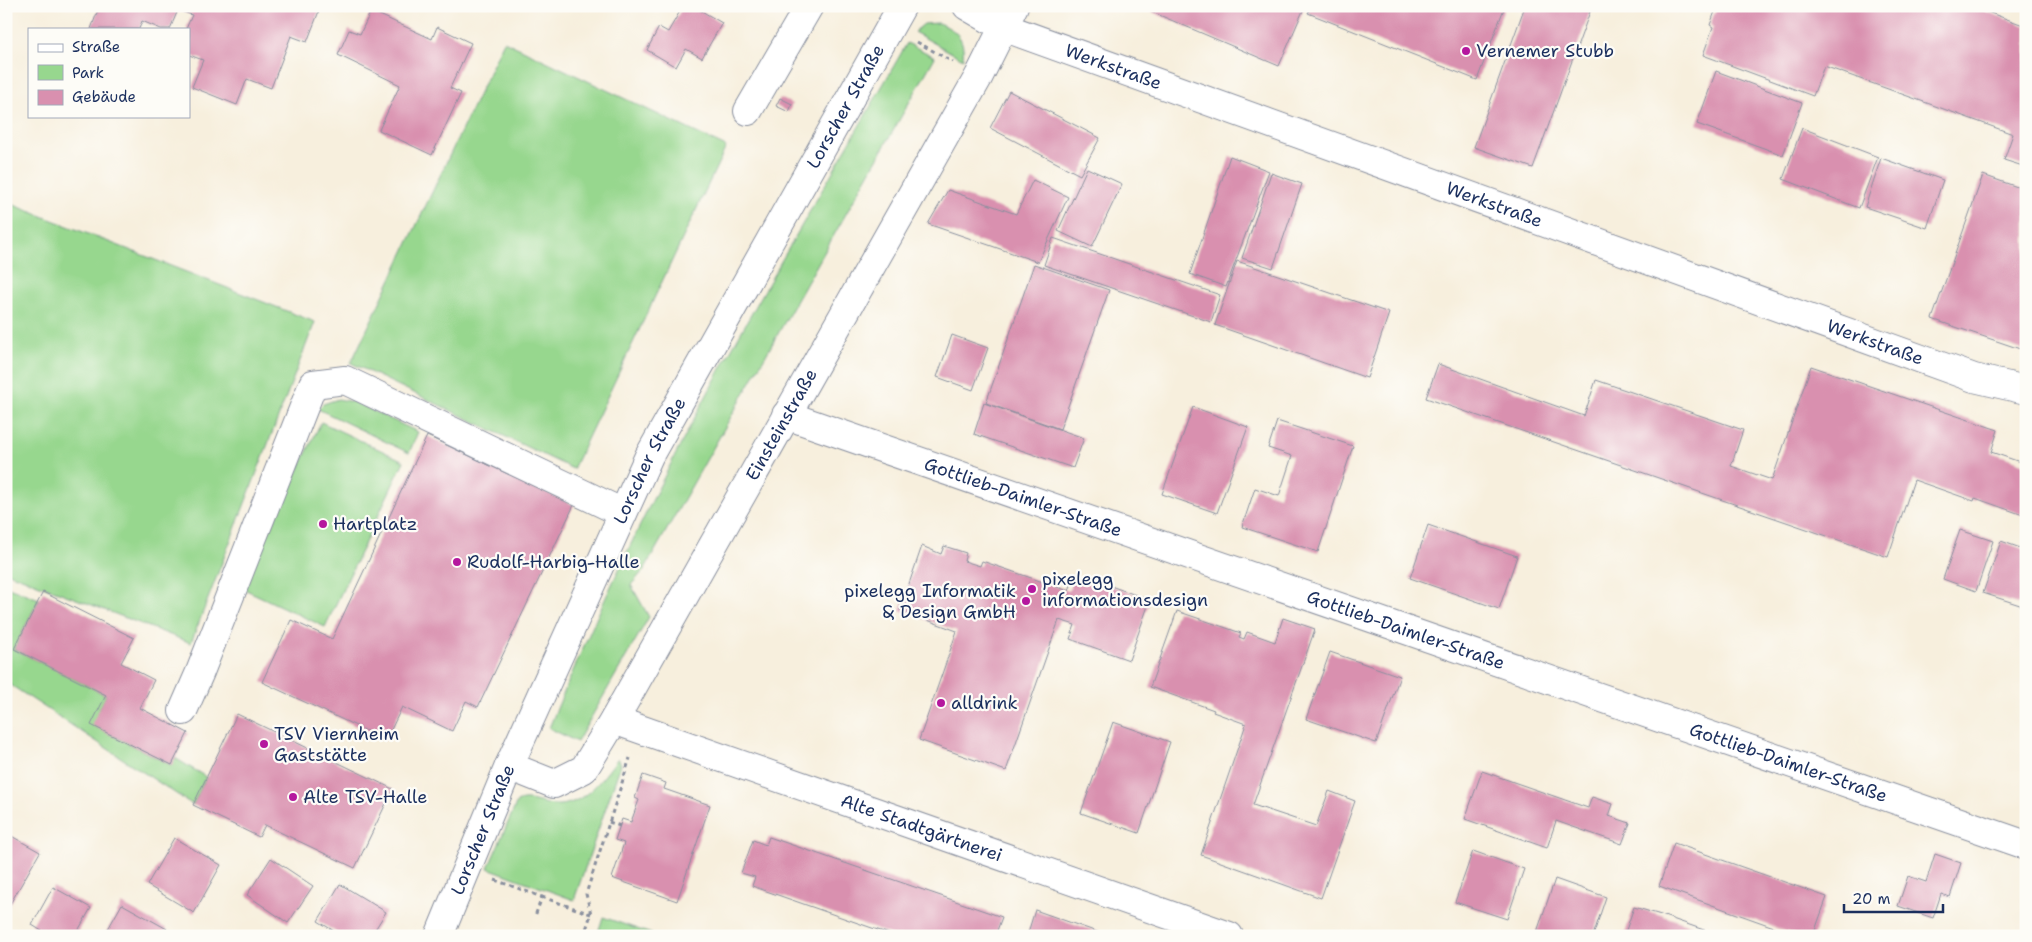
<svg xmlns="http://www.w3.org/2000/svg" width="2032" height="942" font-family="'Shantell Sans',sans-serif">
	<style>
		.green { fill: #97d78e; stroke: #598376 }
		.building { fill: #d990af }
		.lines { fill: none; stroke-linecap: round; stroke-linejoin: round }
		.minor-casing { stroke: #898f9e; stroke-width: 30 }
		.path { stroke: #898f9e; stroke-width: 3; stroke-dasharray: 4 4; stroke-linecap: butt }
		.minor { stroke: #fff; stroke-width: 28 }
		.poi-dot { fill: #b5179e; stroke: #fdfcf7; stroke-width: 2 }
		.labels { text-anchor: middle; stroke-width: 4.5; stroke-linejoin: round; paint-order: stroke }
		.poi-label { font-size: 18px; fill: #1b2f5e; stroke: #fdfcf7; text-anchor: start }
		.street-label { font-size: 18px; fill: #1b2f5e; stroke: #fdfcf7 }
	</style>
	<rect width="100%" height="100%" fill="#fdfcf7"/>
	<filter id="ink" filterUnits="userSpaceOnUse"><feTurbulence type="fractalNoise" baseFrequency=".02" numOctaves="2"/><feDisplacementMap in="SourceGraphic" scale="10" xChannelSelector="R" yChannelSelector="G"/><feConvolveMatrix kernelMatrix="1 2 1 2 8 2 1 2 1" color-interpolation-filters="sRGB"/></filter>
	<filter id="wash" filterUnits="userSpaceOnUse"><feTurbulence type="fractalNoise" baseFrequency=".0096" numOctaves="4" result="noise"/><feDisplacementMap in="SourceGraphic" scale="20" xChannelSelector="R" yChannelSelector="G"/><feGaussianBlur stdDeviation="1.12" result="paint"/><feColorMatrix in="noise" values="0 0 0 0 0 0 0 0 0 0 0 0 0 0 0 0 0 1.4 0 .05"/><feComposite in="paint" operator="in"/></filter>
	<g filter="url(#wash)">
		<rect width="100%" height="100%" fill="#f7efdd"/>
		<g class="green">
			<path d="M938,23C957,30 965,38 963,59L914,32L924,24Z"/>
			<polygon points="504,41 726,147 573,469 351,363"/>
			<path d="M907,43L935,57L644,570L631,585L649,617L577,742L549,728C603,596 666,468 735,343C791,242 850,143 907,43Z"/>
			<polygon points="6,202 315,322 191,643 6,572"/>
			<polygon points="338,399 354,402 418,432 409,453 318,409 323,404"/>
			<polygon points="321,422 404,461 325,627 242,588"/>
			<polygon points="6,586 39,599 14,649 106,695 92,725 171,765 175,758 206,777 193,805 6,682"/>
			<path d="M618,758L621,764L574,900L488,868L517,802C526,797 537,802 547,804C580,811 600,782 618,758Z"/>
			<polygon points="603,917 657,936 597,936"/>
		</g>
		<g id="blocks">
			<g class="building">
				<polygon points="90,6 321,6 307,42 291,36 271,88 247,79 237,105 192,87 203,60 189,55 189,29 186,29 192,15 178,10 170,29 161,29 142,21 139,29 91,29 98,10"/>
				<polygon points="683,6 693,6 722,23 702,58 686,49 676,67 647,50 659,27 668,32"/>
				<polygon points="1138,6 1305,6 1279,66"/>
				<polygon points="1311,6 1505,6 1477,80 1308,13"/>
				<polygon points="1525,6 1592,6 1533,168 1474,147"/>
				<polygon points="1717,6 1971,6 2026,26 2026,167 2004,160 2013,134 1824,66 1813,96 1703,55 1713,27 1710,25"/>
				<polygon points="371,11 432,39 437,27 471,43 450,88 461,93 432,155 379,130 400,85 338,55 349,30 360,34"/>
				<polygon points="1716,71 1802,103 1783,155 1697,124"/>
				<polygon points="1009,91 1100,138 1080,175 990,128"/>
				<polygon points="780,98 792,104 789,112 776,106"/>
				<polygon points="1802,128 1878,157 1859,208 1783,179"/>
				<polygon points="1230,156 1269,171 1226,287 1190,274"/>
				<polygon points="1881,158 1943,180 1927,228 1865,207"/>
				<polygon points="1087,168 1122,184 1092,247 1058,231"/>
				<polygon points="1271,173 1302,184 1273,268 1242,258"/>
				<polygon points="1983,175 2026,190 2026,351 1932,319"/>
				<polygon points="1033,180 1068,197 1038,262 928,224 948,190 1016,214"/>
				<polygon points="1053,238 1220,295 1211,322 1044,265"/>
				<polygon points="1237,261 1389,313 1367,378 1215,325"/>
				<polygon points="1034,264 1109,290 1060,429 986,403"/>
				<polygon points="952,335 988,348 973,390 937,377"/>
				<polygon points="1438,364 1584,416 1596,380 1743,430 1731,466 1772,480 1811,366 1998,430 1991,452 2026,464 2026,516 1975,498 1974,501 1914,480 1888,557 1426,398"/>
				<polygon points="984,403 1084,438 1073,468 974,434"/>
				<polygon points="1193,407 1248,427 1217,513 1162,494"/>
				<polygon points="1277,421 1353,446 1318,552 1242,527 1255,488 1279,496 1292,456 1268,448"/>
				<polygon points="427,436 574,505 478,707 466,701 452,731 402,707 386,740 262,682 291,620 332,639"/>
				<polygon points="1428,525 1517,556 1499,609 1410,578"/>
				<polygon points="1960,530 1993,541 1976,591 1943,579"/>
				<polygon points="2001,541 2026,550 2026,607 1983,593"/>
				<polygon points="922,546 941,554 944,546 966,553 964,561 980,566 982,561 1069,591 1073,579 1089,584 1091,579 1150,600 1129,660 1070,639 1075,625 1059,620 1006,771 919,740 957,631 900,610"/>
				<polygon points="43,592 134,638 121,663 154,680 140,708 188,733 172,765 91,725 106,695 14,649"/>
				<polygon points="1177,611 1241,633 1239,637 1244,639 1247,632 1275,642 1283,618 1315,629 1253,805 1316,826 1329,791 1355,801 1321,898 1201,855 1246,724 1213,712 1214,710 1150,687"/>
				<polygon points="1330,652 1400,676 1376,743 1306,719"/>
				<polygon points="237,714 393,789 355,868 265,825 259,837 193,805"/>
				<polygon points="1113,722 1170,742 1139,833 1081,813"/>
				<polygon points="1482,771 1588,808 1592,797 1613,804 1609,816 1630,823 1622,844 1556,821 1547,848 1465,819"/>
				<polygon points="643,775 666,783 664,789 710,805 677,901 612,878 624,843 615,840 622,819 631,822 639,800 635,798"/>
				<polygon points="6,833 40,852 6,911"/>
				<polygon points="769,837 1002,917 995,936 895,936 752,886 755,877 741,873 753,840 766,845"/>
				<polygon points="174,838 221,865 194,913 147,885"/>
				<polygon points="1674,843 1827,897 1813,936 1799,936 1659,886"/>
				<polygon points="1473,851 1524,869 1507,919 1455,902"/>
				<polygon points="1935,854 1961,863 1950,897 1941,894 1933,918 1898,906 1908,876 1926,882"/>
				<polygon points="271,858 313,886 288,923 247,895"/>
				<polygon points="1555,879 1606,897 1593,936 1548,936 1537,932"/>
				<polygon points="340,884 386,912 371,936 342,936 318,921"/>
				<polygon points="53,887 91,908 75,936 50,936 32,925"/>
				<polygon points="122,904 167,929 163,936 104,936"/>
				<polygon points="1634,907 1661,915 1721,936 1624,936"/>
				<polygon points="1035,910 1100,933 1099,936 1027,936"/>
			</g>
		</g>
	</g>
	<g filter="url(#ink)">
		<use href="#blocks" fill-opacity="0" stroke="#898f9e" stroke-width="1"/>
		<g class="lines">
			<g class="minor-casing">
				<g id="minor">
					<path id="s1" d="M967,6L1003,27L1974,378L2026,390"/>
					<polyline points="748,111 809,6"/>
					<path id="s2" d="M786,415L2026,845"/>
					<polyline points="183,711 200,672 313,384 345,380 623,513"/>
					<path id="s3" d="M614,720L1229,936"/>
					<path id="s4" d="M509,766L554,784L584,769L614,720L979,76L1014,6"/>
					<path id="s5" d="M439,936L509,766L649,456L902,6"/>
				</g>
			</g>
			<g class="path">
				<polyline points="917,42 953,62"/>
				<polyline points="609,822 620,826"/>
				<polyline points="495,880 542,897 535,916"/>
				<polyline points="542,897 591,914"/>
				<polyline points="584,936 591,914 586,894 630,758"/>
			</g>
			<use href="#minor" class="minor"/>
		</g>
	</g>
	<g class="poi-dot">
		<circle cx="1466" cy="51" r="5"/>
		<circle cx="323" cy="524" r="5"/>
		<circle cx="457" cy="562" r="5"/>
		<circle cx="1032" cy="589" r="5"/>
		<circle cx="1026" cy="601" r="5"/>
		<circle cx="941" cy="703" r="5"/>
		<circle cx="264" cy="744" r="5"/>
		<circle cx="293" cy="797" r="5"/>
	</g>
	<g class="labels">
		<g class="poi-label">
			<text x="1476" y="57">Vernemer Stubb</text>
			<text x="333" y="530">Hartplatz</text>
			<text x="467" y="568">Rudolf-Harbig-Halle</text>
			<text x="1042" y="585">pixelegg<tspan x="1042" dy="21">informationsdesign</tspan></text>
			<text x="1016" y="597" text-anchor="end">pixelegg Informatik<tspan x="1016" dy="21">&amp; Design GmbH</tspan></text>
			<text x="951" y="709">alldrink</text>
			<text x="274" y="740">TSV Viernheim<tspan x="274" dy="21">Gaststätte</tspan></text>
			<text x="303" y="803">Alte TSV-Halle</text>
		</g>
		<g class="street-label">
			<text dy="6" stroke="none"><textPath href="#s1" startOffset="159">Werkstraße</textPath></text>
			<text dy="6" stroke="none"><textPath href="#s5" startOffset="925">Lorscher Straße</textPath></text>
			<text dy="6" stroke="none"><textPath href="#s1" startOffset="564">Werkstraße</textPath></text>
			<text dy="6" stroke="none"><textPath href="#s1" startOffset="969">Werkstraße</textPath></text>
			<text dy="6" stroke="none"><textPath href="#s4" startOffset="479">Einsteinstraße</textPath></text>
			<text dy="6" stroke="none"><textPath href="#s5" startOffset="520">Lorscher Straße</textPath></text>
			<text dy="6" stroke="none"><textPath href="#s2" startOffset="251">Gottlieb-Daimler-Straße</textPath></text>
			<text dy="6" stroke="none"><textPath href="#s2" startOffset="656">Gottlieb-Daimler-Straße</textPath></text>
			<text dy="6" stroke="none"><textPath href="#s2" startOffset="1061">Gottlieb-Daimler-Straße</textPath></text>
			<text dy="6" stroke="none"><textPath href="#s3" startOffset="326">Alte Stadtgärtnerei</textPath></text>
			<text dy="6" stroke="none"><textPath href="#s5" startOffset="115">Lorscher Straße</textPath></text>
		</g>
	</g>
	<rect width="2032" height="942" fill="none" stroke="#fdfcf7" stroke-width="25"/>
	<rect x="28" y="28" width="162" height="90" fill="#fdfcf7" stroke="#a3aaba"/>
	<rect x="38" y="44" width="25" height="8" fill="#ffffff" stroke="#a3aaba"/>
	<text x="72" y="52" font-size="15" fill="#1b2f5e">Straße</text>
	<rect x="38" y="65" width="25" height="15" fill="#97d78e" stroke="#a3aaba"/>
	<text x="72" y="78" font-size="15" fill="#1b2f5e">Park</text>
	<rect x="38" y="90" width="25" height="15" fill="#d990af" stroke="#a3aaba"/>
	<text x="72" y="102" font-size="15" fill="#1b2f5e">Gebäude</text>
	<path d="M1844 904v8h99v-8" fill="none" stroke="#1b2f5e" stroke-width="2.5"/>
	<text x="1852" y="904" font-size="15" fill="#1b2f5e" stroke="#fdfcf7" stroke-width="4" paint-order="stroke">20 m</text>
</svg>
